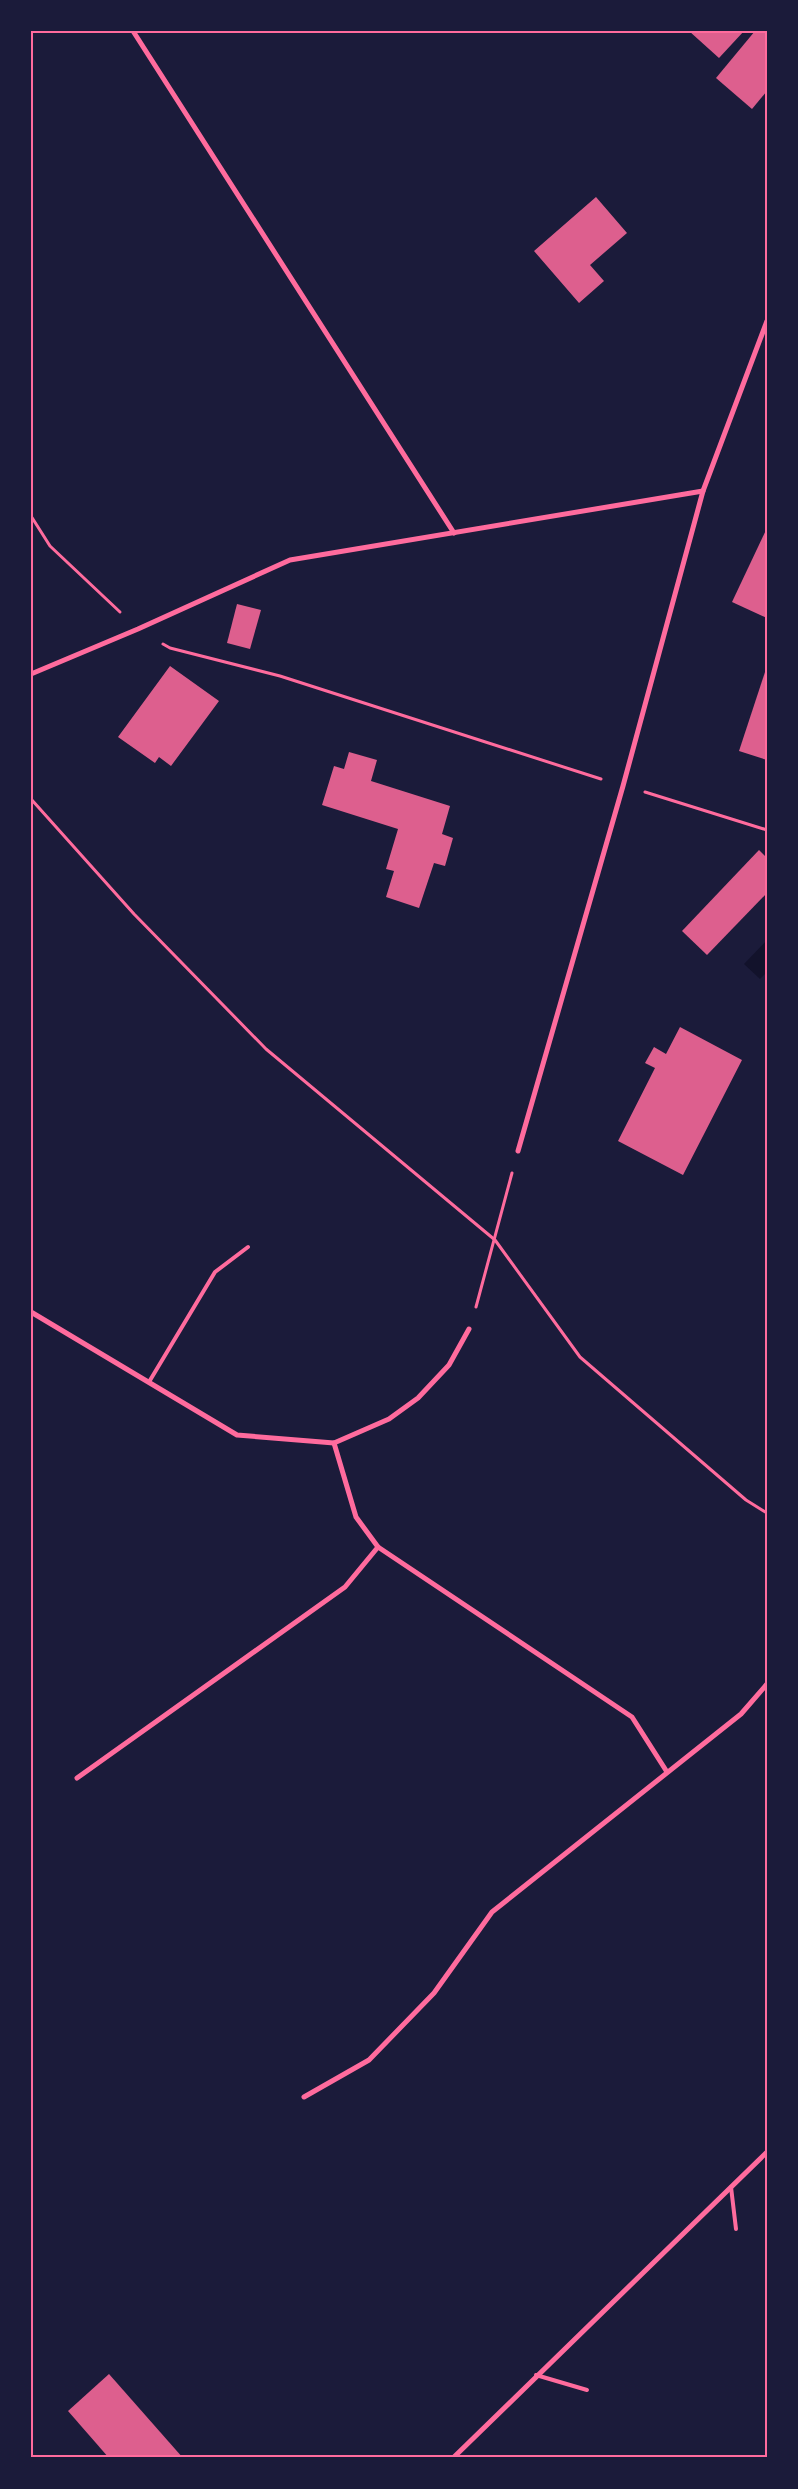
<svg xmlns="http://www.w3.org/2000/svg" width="798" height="2489" font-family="'Roboto Condensed',sans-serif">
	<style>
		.water { fill: #12122b }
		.building { fill: #dd5f8e }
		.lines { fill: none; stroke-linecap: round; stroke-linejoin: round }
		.path { stroke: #ff6b9d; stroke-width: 3 }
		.service { stroke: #ff6b9d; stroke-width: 4 }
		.minor { stroke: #ff6b9d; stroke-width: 5 }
		.neatline { fill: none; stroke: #ff6b9d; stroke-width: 2 }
	</style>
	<rect width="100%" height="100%" fill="#1b1b3a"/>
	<polygon class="water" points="767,940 767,972 760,979 744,964"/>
	<g class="building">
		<polygon points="689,31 744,31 719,58"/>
		<polygon points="755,31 767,31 767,91 752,109 716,78"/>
		<polygon points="596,197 627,233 590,265 604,281 579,303 534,251"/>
		<polygon points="767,528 767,618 732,602"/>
		<polygon points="237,604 261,610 250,649 227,643"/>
		<polygon points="170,666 219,701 171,766 159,757 155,763 118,737"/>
		<polygon points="766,669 767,669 767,760 739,751"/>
		<polygon points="349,752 377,760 371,781 450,806 442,834 453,838 445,866 434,863 419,908 386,897 394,871 386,869 398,829 322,805 334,766 344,769"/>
		<polygon points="759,850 767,858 767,893 707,955 682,931"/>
		<polygon points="680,1027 742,1060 683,1175 618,1141 655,1068 645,1063 654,1047 666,1054"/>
		<polygon points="109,2374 183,2458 109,2458 68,2411"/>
	</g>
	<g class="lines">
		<g class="path">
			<polyline points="31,516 50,546 120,612"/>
			<polyline points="163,644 170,648 280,676 601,779"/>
			<polyline points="645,792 767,830"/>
			<polyline points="31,799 134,914 266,1049 495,1240 580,1357 746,1500 767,1513"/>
			<polyline points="476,1307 512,1173"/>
		</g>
		<g class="service">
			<polyline points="149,1382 215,1272 248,1247"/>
			<polyline points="731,2187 736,2229"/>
			<polyline points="536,2375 587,2390"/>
		</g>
		<g class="minor">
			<polyline points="133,31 454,533"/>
			<polyline points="31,674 138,629 290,560 703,491"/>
			<polyline points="518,1151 623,786 703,491 767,321"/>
			<polyline points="31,1312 237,1435 334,1443 389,1419 418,1398 449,1365 469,1329"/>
			<polyline points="334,1443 356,1517 378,1547 632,1717 667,1772"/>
			<polyline points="77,1778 345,1587 378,1547"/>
			<polyline points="304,2097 369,2060 434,1993 492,1912 741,1714 767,1684"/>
			<polyline points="453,2458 767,2152"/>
		</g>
	</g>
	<rect width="798" height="2489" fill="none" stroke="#1b1b3a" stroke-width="65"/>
	<rect x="32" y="32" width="734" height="2424" class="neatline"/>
</svg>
